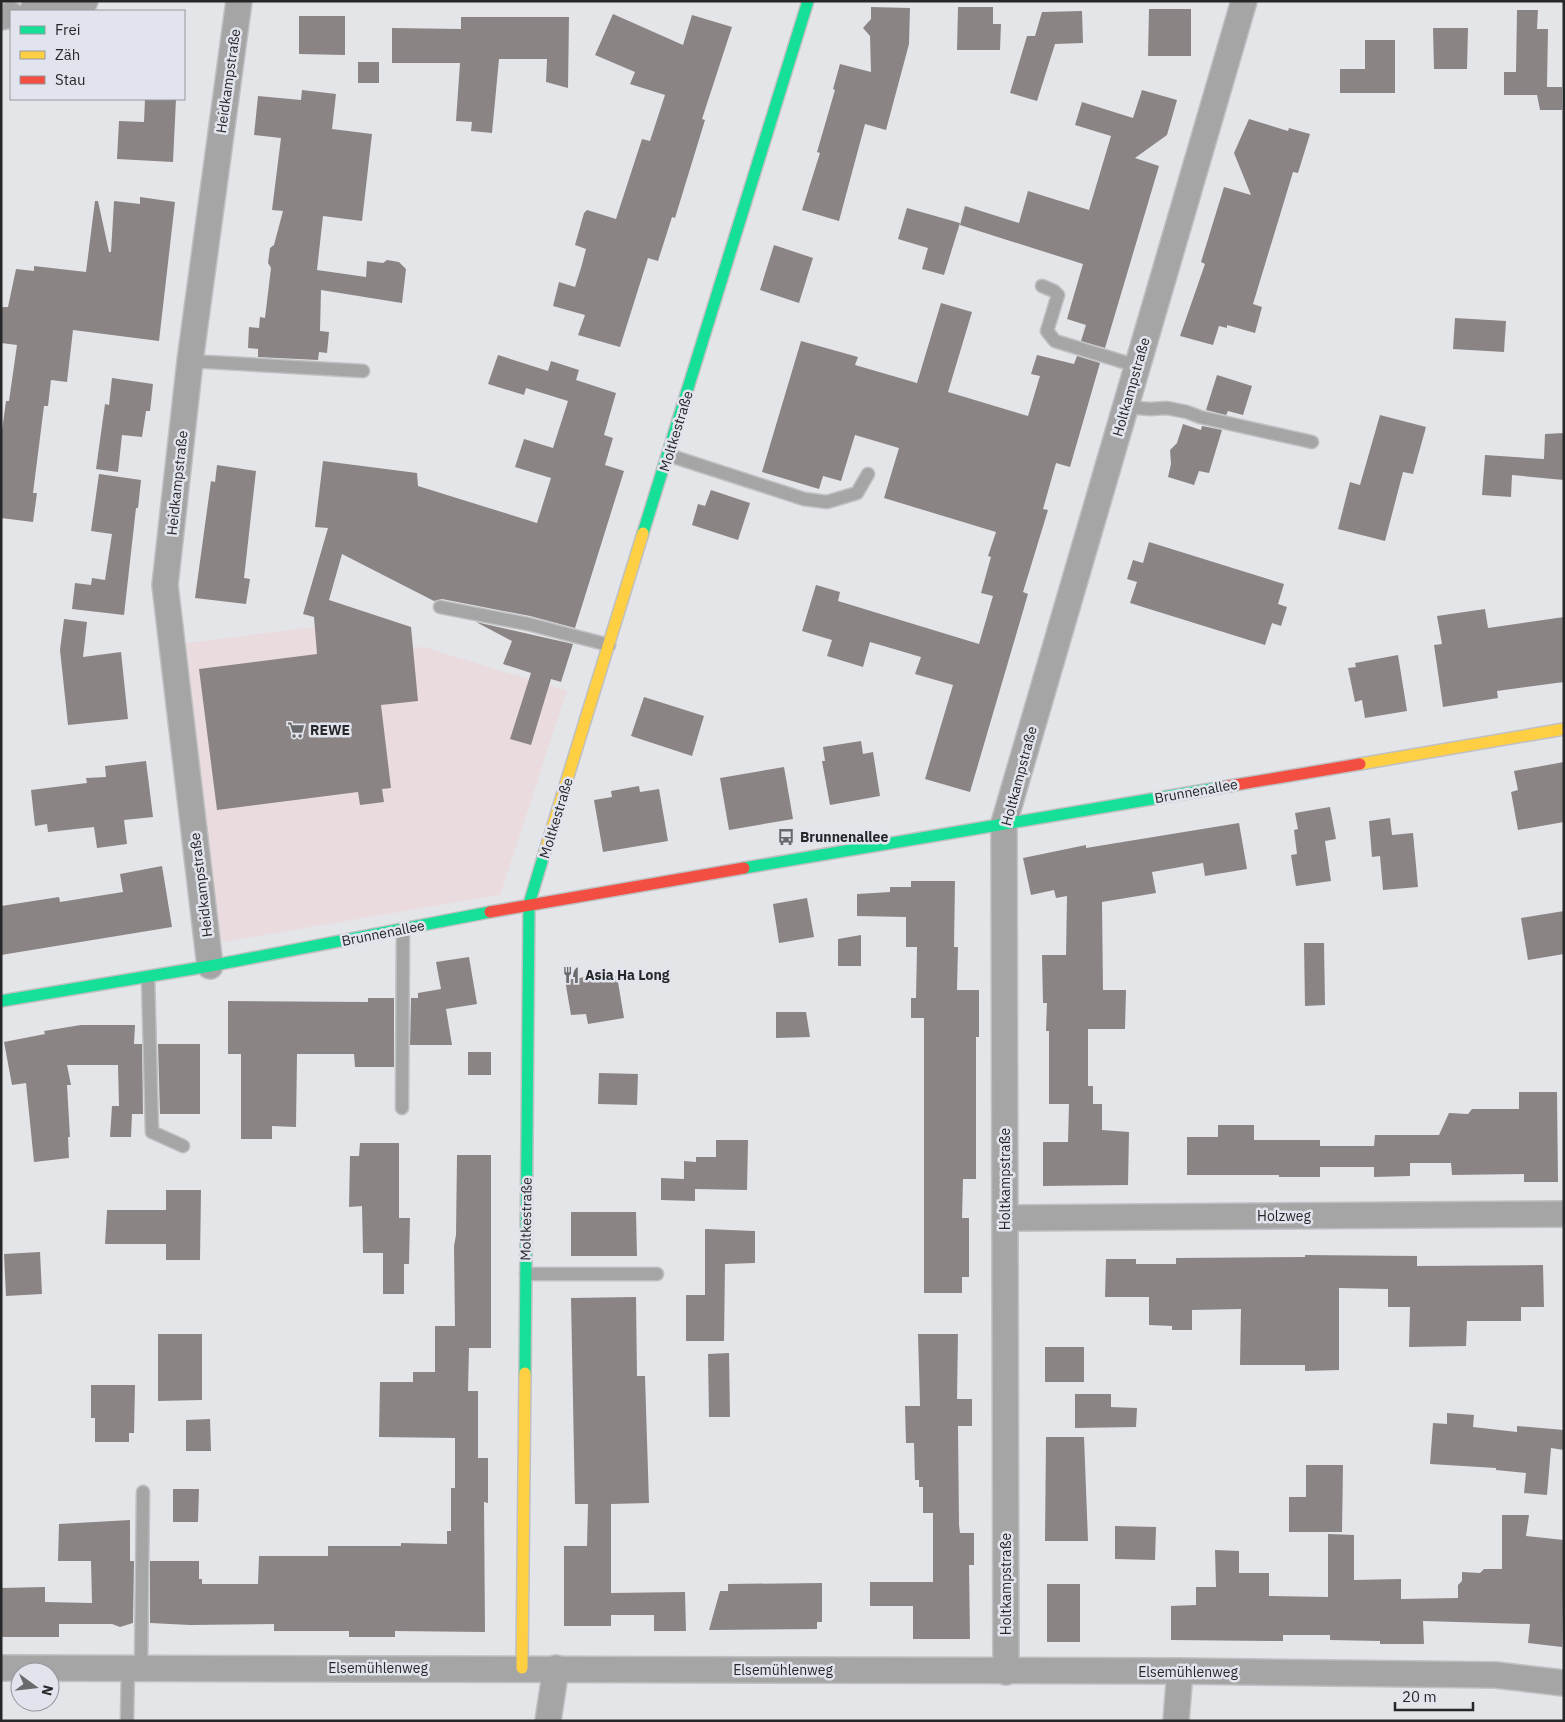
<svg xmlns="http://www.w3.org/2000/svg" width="1565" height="1722" font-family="'IBM Plex Sans',sans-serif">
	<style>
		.commercial { fill: #eadbde }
		.building { fill: #8b8484 }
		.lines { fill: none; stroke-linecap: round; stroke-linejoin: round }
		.lane-casing { stroke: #bfc0c2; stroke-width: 15 }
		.street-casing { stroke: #bfc0c2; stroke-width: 28 }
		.fast-casing { stroke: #bfc0c2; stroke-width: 14 }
		.slow-casing { stroke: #bfc0c2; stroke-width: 14 }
		.jam-casing { stroke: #bfc0c2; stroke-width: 14 }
		.lane { stroke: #a5a5a6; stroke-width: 12 }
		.street { stroke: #a5a5a6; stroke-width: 25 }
		.fast { stroke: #16e098; stroke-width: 11 }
		.slow { stroke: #ffcf43; stroke-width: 11 }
		.jam { stroke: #f24e42; stroke-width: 11 }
		.labels { text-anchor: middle; stroke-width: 5; stroke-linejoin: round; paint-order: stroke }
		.street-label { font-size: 14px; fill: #252729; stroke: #e1e4ec }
		.poi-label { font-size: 14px; font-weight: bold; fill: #252729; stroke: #e1e4ec; text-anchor: start }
	</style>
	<rect width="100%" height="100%" fill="#e4e5e9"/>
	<polygon class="commercial" points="321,626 405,649 424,647 567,691 500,895 215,943 179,644"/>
	<g class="building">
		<polygon points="871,7 910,8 909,44 886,130 865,124 839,221 802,210 820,153 817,152 835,90 833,89 840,64 871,72 870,36 863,28 871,19"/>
		<polygon points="958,7 993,7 993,24 1001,24 1000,50 957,50"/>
		<polygon points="1149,9 1191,9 1191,56 1148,56"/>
		<polygon points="1517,10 1538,10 1537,29 1548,29 1547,87 1562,87 1562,110 1540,110 1537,95 1504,95 1504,72 1516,72"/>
		<polygon points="1082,11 1083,43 1055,44 1037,101 1010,93 1027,36 1035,36 1042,12"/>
		<polygon points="613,14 683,45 692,15 732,27 702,119 705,120 675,218 672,217 658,261 648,258 620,347 578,335 585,315 553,306 559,282 575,287 581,268 586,249 575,245 584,213 587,210 616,219 642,139 650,141 665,95 630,84 635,72 595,55"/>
		<polygon points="299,16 345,16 345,55 299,54"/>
		<polygon points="461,17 569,17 568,88 546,82 547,59 499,59 492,133 471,131 472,122 456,121 460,63 392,63 392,28 461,29"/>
		<polygon points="1433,28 1468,28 1467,69 1434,69"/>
		<polygon points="1365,40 1395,40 1395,93 1340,93 1340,69 1365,69"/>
		<rect x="358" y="62" width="21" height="21"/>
		<polygon points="302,90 336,94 332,129 372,134 362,221 323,216 317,270 366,277 367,261 383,263 387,260 399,262 406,269 402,303 321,290 320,331 329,332 327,353 319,352 318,360 258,357 258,349 248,348 249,327 259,328 260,317 265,318 271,268 268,263 270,248 274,245 283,211 272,210 281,138 254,135 258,96 301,100"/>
		<polygon points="1142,90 1177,100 1167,135 1135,158 1159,166 1105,348 1081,341 1086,325 1067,319 1083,264 960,225 965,206 1019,223 1028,191 1089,210 1111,136 1075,125 1082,102 1133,118"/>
		<polygon points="145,99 176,99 173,162 117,159 119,121 144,122"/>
		<polygon points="1249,119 1288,131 1289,128 1310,134 1298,173 1293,172 1253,304 1262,307 1255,333 1227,325 1227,328 1219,326 1213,345 1180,336 1205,264 1201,262 1224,187 1251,195 1234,153"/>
		<polygon points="140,197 175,202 159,341 73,330 67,382 51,380 48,406 44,406 33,493 37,493 33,522 1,518 1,438 6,401 9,401 17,345 1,343 1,307 8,307 16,269 34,271 34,266 86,272 95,201 98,201 109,252 111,252 114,201 140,204"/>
		<polygon points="907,208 960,223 944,275 922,269 928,248 898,239"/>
		<polygon points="774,245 813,258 799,303 760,290"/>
		<polygon points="941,303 972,312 948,392 1028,416 1040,376 1031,374 1037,355 1074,364 1077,356 1100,363 1070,467 1056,463 1043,509 1048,510 1023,592 1028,594 970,792 925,779 953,685 915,674 921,657 870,642 863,667 827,656 832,640 802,631 816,585 840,592 838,601 979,644 993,596 981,593 991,557 988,556 996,532 884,498 899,448 855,435 841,481 823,476 819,489 762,472 801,341 858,357 855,365 917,383"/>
		<polygon points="1455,318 1506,321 1504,352 1453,349"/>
		<polygon points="498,355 548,371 551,361 579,370 576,380 616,393 604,435 613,438 605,465 624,471 575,628 530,616 442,599 434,601 342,554 329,600 411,627 418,701 381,705 391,788 382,789 384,802 360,805 358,792 217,810 199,669 317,654 314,617 303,614 328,528 315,527 323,461 417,473 418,486 537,523 551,478 515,467 524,439 553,448 568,401 526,388 524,395 488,384"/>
		<polygon points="1217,375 1252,386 1243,415 1228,411 1226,415 1206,410"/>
		<polygon points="112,378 153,384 150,411 146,411 142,437 122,435 118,472 96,469 105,404 109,405"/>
		<polygon points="1380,415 1426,427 1413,474 1403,472 1385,541 1338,529 1350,482 1360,485"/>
		<polygon points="1183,424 1201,430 1202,426 1222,430 1209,473 1199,471 1194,485 1168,477 1171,464 1170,450 1177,443"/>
		<polygon points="1564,433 1564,480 1512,475 1511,497 1482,495 1485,455 1544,459 1545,434"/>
		<polygon points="217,465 256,471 244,578 250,579 246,604 195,598 211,481 215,482"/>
		<polygon points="99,474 141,480 138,508 136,508 124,615 72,609 75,583 91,585 92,578 105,580 112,534 91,531"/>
		<polygon points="711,490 750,503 738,540 692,525 698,504 705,506"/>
		<polygon points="1149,542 1284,584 1278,604 1287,607 1281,626 1272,623 1265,645 1130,603 1137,582 1127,579 1133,560 1143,563"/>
		<polygon points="1485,609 1488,628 1564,617 1564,682 1497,691 1498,698 1443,707 1434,645 1442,644 1437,616"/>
		<polygon points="64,619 87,622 83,657 121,652 128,719 68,725 60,650"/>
		<polygon points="476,622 573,644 561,682 551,679 531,745 510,739 531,673 503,664 512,641"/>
		<polygon points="1398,655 1407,711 1365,718 1362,700 1355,702 1348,668 1356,667 1355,663"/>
		<polygon points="644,697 704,716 692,756 631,736"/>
		<polygon points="861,741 863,754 873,752 880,796 830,805 822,761 825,761 823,747"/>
		<polygon points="146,761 153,817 124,820 127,844 97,848 94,827 48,832 47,824 35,826 31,790 87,783 86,778 106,777 105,766"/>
		<polygon points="1564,762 1564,822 1518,830 1511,792 1518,790 1514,771"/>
		<polygon points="784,767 793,819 729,830 720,778"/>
		<polygon points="639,786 640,792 659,789 668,841 603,852 594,800 612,797 611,791"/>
		<polygon points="1330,807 1336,839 1325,841 1331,881 1296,886 1291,855 1297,854 1294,830 1298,829 1295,813"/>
		<polygon points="1390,818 1392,835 1413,833 1418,887 1383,890 1380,856 1372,857 1369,821"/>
		<polygon points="1239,823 1247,869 1205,876 1203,863 1152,872 1156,893 1102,902 1103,990 1126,990 1125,1029 1088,1029 1088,1086 1093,1086 1093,1104 1102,1104 1102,1130 1129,1132 1128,1185 1043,1186 1043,1142 1068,1142 1069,1104 1049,1104 1049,1031 1046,1031 1047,1003 1043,1003 1042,955 1066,955 1067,896 1056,898 1054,890 1031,895 1023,858 1086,845 1086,848"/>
		<polygon points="162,866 172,927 1,955 1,906 59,897 60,902 123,892 120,874"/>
		<polygon points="911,881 955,881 954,947 958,947 957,990 979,990 979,1037 976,1037 976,1179 963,1179 962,1218 969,1218 969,1277 962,1277 962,1293 924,1293 924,1018 911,1018 911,998 916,998 917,947 906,947 906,917 857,916 857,894 890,892 890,887 911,887"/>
		<polygon points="807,898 814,937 779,943 773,904"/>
		<polygon points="1564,911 1564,954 1528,960 1521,918"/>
		<polygon points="861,935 861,966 838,966 838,939"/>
		<polygon points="1304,943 1324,943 1325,1005 1305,1006"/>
		<polygon points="469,957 477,1004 446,1009 452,1045 410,1045 411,998 418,998 418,993 441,989 436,962"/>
		<polygon points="600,975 601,979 617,976 624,1018 588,1024 586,1014 571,1015 565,980"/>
		<polygon points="368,998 394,998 394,1067 355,1067 354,1054 297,1054 296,1127 272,1126 272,1139 241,1139 241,1054 228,1054 228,1001 368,1002"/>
		<polygon points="776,1012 806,1012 810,1037 776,1038"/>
		<polygon points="81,1025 135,1025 134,1044 142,1044 143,1114 132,1114 131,1137 110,1137 112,1106 119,1106 118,1065 67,1065 71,1085 67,1085 70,1137 68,1137 69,1158 34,1162 26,1083 12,1085 4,1042 45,1034 44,1031"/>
		<polygon points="158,1044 200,1044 200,1114 160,1114"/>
		<rect x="468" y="1052" width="23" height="23"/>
		<polygon points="599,1073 638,1074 637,1105 598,1104"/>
		<polygon points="1519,1092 1557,1092 1558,1182 1524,1182 1524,1174 1452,1175 1451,1163 1410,1163 1410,1176 1374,1177 1374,1167 1320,1167 1320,1177 1279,1177 1279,1175 1187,1175 1187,1137 1218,1137 1218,1125 1254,1125 1254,1140 1320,1140 1320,1146 1374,1146 1375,1135 1439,1135 1449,1113 1468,1114 1472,1109 1519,1109"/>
		<polygon points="716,1140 748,1140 747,1190 695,1189 695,1201 661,1200 661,1178 684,1179 684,1161 696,1162 696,1157 716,1157"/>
		<polygon points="360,1143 399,1143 399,1218 410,1218 409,1264 404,1264 404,1294 383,1294 383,1253 363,1253 362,1206 349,1207 350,1156 359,1156"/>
		<polygon points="457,1155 491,1155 491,1348 469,1348 468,1391 478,1391 478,1458 488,1458 488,1503 484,1502 485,1632 395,1631 395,1637 349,1637 349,1631 274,1631 274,1624 190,1625 150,1623 150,1561 199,1561 199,1579 202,1579 202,1584 258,1584 259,1556 328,1556 328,1546 401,1546 401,1543 447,1544 447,1531 451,1531 451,1488 455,1488 455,1438 379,1437 380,1382 413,1382 413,1372 435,1372 435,1326 455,1326 454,1246 456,1235"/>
		<polygon points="166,1190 201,1190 200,1260 166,1260 166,1244 105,1244 107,1210 166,1210"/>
		<polygon points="571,1212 636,1212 637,1256 571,1256"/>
		<polygon points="705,1229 755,1231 755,1263 725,1264 724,1341 686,1341 686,1295 705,1295"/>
		<polygon points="40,1252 42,1294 6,1296 4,1254"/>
		<polygon points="1305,1255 1417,1256 1417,1266 1543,1265 1544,1307 1521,1307 1521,1321 1467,1321 1466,1346 1409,1347 1410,1307 1388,1307 1388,1289 1339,1288 1339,1370 1305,1371 1305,1365 1240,1365 1241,1309 1192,1310 1192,1330 1172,1330 1172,1326 1149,1325 1149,1297 1105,1297 1106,1259 1136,1259 1136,1264 1176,1264 1176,1258 1305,1257"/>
		<polygon points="636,1297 637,1376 645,1376 649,1503 611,1504 611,1593 685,1592 686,1631 654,1631 654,1615 611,1615 611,1626 564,1626 564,1546 587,1546 588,1504 575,1504 571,1298"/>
		<polygon points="158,1334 202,1334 202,1400 158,1401"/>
		<polygon points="918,1334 958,1334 957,1399 972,1399 972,1426 958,1426 959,1525 960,1533 974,1533 974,1565 969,1565 970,1639 913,1639 913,1606 870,1606 870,1582 933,1582 933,1513 923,1513 923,1487 919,1487 919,1480 915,1480 914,1443 906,1443 905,1406 920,1406"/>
		<rect x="1045" y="1347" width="39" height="35"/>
		<polygon points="729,1353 730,1417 709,1417 708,1354"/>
		<polygon points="91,1385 135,1385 134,1433 129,1433 129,1442 95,1442 95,1418 91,1418"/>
		<polygon points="1075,1394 1111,1394 1111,1407 1137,1408 1136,1427 1075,1428"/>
		<polygon points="1447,1413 1474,1415 1473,1427 1517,1432 1517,1426 1564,1430 1564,1450 1551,1448 1547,1495 1524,1493 1526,1473 1496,1470 1496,1468 1430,1464 1433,1423 1447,1424"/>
		<polygon points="210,1419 211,1451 186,1451 186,1420"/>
		<polygon points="1046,1437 1084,1437 1088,1541 1045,1541"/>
		<polygon points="1306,1465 1343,1465 1342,1532 1289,1532 1289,1497 1306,1497"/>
		<polygon points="173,1489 199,1489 198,1522 173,1522"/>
		<polygon points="1502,1515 1529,1515 1526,1536 1564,1540 1562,1647 1528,1643 1530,1624 1423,1621 1424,1644 1380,1644 1380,1641 1330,1640 1330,1635 1283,1635 1283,1641 1171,1640 1171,1606 1196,1605 1196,1587 1216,1587 1215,1550 1239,1551 1239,1573 1269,1573 1269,1596 1328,1597 1328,1534 1354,1535 1354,1580 1401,1579 1401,1599 1458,1598 1458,1585 1462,1581 1462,1572 1480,1573 1484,1569 1502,1569"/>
		<polygon points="130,1520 130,1561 134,1561 133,1623 120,1627 112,1624 59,1624 59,1637 1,1637 1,1588 45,1587 45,1602 92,1603 91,1561 58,1561 59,1524"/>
		<polygon points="1115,1526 1156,1527 1155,1560 1115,1559"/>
		<polygon points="822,1583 822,1622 817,1622 817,1629 709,1630 720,1591 728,1591 728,1584"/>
		<rect x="1047" y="1584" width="33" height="58"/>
	</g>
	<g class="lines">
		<g class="lane-casing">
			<g id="lane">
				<polyline points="1042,286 1054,291 1058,295 1047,331 1055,341 1137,366"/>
				<polyline points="190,361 363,371"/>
				<polyline points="1125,407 1150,409 1167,408 1187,412 1200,417 1312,442"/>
				<polyline points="668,455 804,499 827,502 857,493 868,474"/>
				<polyline points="440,607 528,624 609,645"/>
				<polyline points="148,977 152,1132 183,1146"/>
				<polyline points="402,1108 403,929"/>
				<polyline points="526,1274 657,1274"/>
				<polyline points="141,1667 143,1492"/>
				<polyline points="127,1721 128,1668"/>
			</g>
		</g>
		<g class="street-casing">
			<g id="street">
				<polyline points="32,11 85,1"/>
				<polyline points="1,17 11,15"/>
				<polyline points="210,966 165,585 190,361 239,1"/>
				<polyline points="1005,1218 1564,1214"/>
				<polyline points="1,1668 1180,1671 1496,1675 1564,1683"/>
				<polyline points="1006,1672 1004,823 1244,1"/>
				<polyline points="548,1721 556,1668"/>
				<polyline points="1176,1721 1180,1671"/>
			</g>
		</g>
		<g class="fast-casing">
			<g id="fast">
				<polyline points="643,533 808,1"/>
				<polyline points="744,868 1217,788"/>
				<polyline points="1,1001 210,966 490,912"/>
				<polyline points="525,1373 529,904 545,851"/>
			</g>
		</g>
		<g class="slow-casing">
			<g id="slow">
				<polyline points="1360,764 1564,729"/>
				<polyline points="545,851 643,533"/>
				<polyline points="522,1668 525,1373"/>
			</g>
		</g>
		<g class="jam-casing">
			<g id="jam">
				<polyline points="1217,788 1360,764"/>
				<polyline points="490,912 744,868"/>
			</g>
		</g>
		<use href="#lane" class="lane"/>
		<use href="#street" class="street"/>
		<use href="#fast" class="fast"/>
		<use href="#slow" class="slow"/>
		<use href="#jam" class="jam"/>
	</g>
	<defs>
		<g id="supermarket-bare" transform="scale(1.35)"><path d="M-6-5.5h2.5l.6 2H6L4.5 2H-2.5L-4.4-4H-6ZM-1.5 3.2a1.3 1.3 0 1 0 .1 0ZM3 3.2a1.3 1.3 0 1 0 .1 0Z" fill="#686a6c" stroke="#e1e4ec" stroke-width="2.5" paint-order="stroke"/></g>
		<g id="bus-bare" transform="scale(1.35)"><path d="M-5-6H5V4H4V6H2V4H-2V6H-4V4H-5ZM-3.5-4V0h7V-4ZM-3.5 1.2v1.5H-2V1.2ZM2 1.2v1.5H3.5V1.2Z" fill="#686a6c" stroke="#e1e4ec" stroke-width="2.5" paint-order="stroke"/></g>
		<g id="restaurant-bare" transform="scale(1.35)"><path d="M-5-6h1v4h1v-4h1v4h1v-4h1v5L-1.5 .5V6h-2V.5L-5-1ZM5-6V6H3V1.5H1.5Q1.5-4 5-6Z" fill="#686a6c" stroke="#e1e4ec" stroke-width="2.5" paint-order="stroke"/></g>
	</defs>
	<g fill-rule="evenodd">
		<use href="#supermarket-bare" x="296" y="730"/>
		<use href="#bus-bare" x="786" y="837"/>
		<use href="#restaurant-bare" x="571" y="975"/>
	</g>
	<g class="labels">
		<g class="street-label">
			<text transform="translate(228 81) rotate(-82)" y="5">Heidkampstraße</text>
			<text transform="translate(1131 387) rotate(-74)" y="5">Holtkampstraße</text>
			<text transform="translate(676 431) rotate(-73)" y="5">Moltkestraße</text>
			<text transform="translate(177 483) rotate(-84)" y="5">Heidkampstraße</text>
			<text transform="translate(1019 776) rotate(-75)" y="5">Holtkampstraße</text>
			<text transform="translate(1196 791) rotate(-10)" y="5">Brunnenallee</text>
			<text transform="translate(556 818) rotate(-73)" y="5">Moltkestraße</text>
			<text transform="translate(201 885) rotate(-97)" y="5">Heidkampstraße</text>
			<text transform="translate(383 933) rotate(-11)" y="5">Brunnenallee</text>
			<text transform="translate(1005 1179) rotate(-90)" y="5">Holtkampstraße</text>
			<text x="1284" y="1221">Holzweg</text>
			<text transform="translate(526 1219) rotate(-89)" y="5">Moltkestraße</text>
			<text transform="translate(1006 1584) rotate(-90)" y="5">Holtkampstraße</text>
			<text x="378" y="1673">Elsemühlenweg</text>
			<text x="783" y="1675">Elsemühlenweg</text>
			<text x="1188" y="1677">Elsemühlenweg</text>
		</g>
		<g class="poi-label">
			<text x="310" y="735">REWE</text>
			<text x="800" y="842">Brunnenallee</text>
			<text x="585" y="980">Asia Ha Long</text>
		</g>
	</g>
	<rect width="1565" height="1722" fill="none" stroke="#252729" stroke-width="5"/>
	<rect x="10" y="10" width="175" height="90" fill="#e1e4ec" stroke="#96989e"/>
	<rect x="20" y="26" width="25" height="8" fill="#16e098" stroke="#96989e"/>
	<text x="55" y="35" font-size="15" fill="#252729">Frei</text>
	<rect x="20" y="51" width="25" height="8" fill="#ffcf43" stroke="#96989e"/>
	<text x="55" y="60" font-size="15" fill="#252729">Zäh</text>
	<rect x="20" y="76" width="25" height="8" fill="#f24e42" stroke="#96989e"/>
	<text x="55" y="85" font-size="15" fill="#252729">Stau</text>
	<g transform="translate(35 1687) rotate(105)"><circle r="24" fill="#e1e4ec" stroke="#96989e"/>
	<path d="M0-4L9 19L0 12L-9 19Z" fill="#686a6c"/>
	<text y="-8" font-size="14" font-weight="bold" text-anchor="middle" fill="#252729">N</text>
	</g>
	<path d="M1395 1702v8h78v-8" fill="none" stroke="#252729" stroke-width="2.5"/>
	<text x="1402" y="1702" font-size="15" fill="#252729" stroke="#e1e4ec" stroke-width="4" paint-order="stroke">20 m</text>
</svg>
